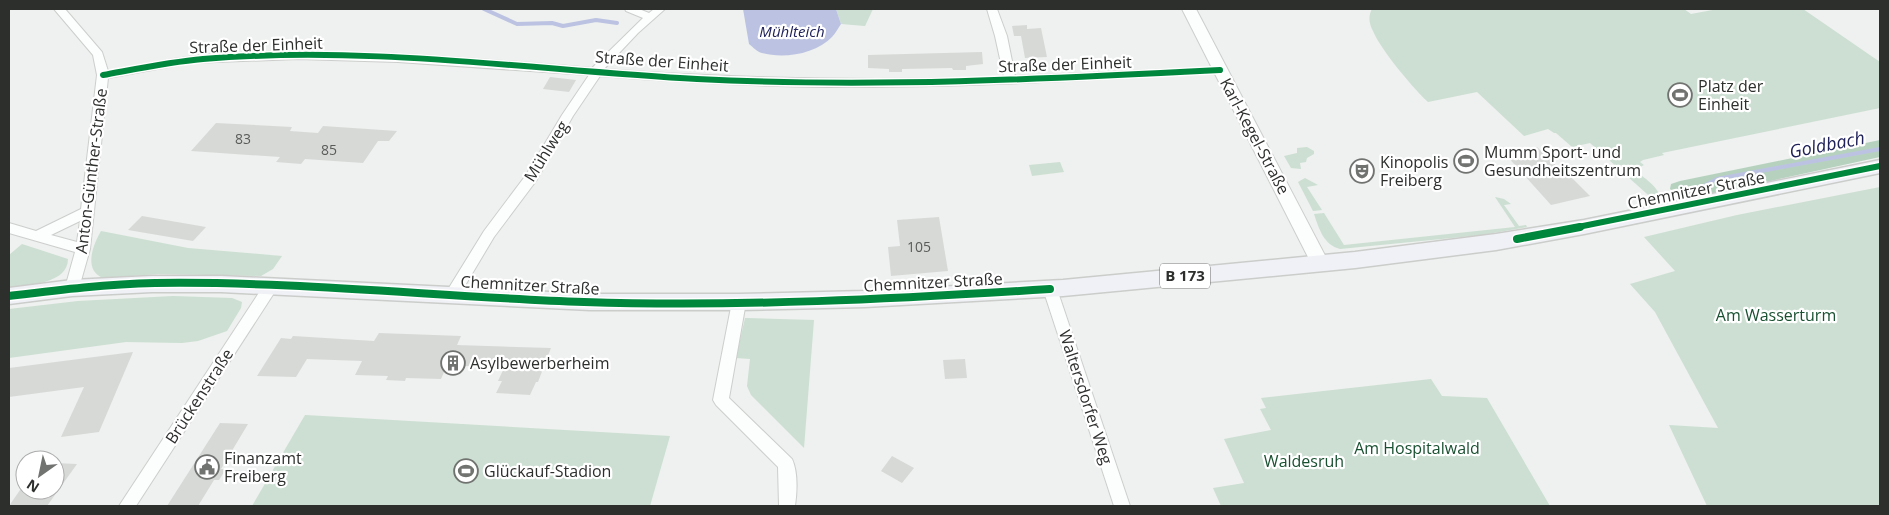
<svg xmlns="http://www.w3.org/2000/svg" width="1889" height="515" font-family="'Open Sans',sans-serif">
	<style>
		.green { fill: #ccdfd2 }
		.forest { fill: #b6d2bf }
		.water { fill: #bcc3e2 }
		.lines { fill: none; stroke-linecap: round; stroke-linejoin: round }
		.stream { stroke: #bcc3e2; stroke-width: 4 }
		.building { fill: #d7d9d7 }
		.minor-casing { stroke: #cccecc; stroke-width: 2 }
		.tertiary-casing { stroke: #cccecc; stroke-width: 2 }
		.primary-casing { stroke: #cbcdcb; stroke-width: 3 }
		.minor { fill: #fcfdfd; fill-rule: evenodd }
		.tertiary { fill: #fcfdfd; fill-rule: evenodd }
		.primary { fill: #f0f1f6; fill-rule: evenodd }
		.cycleway-far1-casing { stroke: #fff; stroke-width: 9 }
		.cycleway-casing { stroke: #fff; stroke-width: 11 }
		.cycleway-far1 { stroke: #00873e; stroke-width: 6 }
		.cycleway { stroke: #00873e; stroke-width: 8 }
		.labels { text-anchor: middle; stroke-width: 4.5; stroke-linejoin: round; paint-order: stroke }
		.number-label { font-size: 14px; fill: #595b59 }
		.far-water-label { font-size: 15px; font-style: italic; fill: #202259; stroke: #fff }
		.shield { fill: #fff; stroke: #6c6d6c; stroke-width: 1 }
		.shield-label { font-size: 15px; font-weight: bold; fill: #2d2f2d }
		.street-label { font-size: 16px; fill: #2d2f2d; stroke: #fff }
		.poi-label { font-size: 16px; fill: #2d2f2d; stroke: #fff; text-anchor: start }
		.park-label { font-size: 16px; fill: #195031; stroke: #fff }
		.water-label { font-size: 18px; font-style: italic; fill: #202259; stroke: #fff }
	</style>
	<rect width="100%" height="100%" fill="#eef1ef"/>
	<g class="green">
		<polygon points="836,9 873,9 865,26 841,24"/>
		<path d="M1372,9H1684L1691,14L1718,9H1803L1880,62V108L1662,153L1664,155L1643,160L1640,162L1644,165L1634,170C1643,177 1661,188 1660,200L1656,202L1590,143L1572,147L1556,133H1554L1548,129L1524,136L1477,92L1428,102C1414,89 1380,49 1373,31C1369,24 1368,16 1372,9Z"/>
		<polygon points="1307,147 1314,151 1314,154 1307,158 1306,162 1300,163 1301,169 1291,168 1284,156 1297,153 1297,148"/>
		<polygon points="1060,162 1064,172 1032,176 1029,165"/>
		<polygon points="1305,178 1318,185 1307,187 1322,210 1313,211 1298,182"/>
		<polygon points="1880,187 1880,506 1707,506 1669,425 1718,428 1655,312 1630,284 1675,271 1644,237 1737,215"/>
		<path d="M1495,197L1504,199L1511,204L1504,205L1519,226L1526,225L1527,227L1482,235L1340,249C1324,245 1319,229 1314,214L1324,213L1344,245L1515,227Z"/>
		<path d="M101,231L188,248L282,256L273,269L261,276L158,274L103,278C83,270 93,245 101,231Z"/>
		<path d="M22,244L68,259C68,284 27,285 9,288V255Z"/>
		<polygon points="173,296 232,298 242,302 241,308 227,331 198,341 182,343 126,342 9,358 9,309 78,301"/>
		<polygon points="745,318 814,320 804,448 751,395 747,386 750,359 736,358"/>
		<polygon points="1431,379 1442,396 1487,398 1550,506 1221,506 1213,488 1244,483 1224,439 1271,430 1260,409 1266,408 1261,398"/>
		<polygon points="305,415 670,436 650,506 252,506"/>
	</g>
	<polygon class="forest" points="1880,140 1880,157 1693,198 1676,194 1670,189 1671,184 1680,181"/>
	<path class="water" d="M743,9H836L841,24C838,28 836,33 832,37C816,54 784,59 762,53C757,52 753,47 749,44Z"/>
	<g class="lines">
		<g class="stream">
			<polyline points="484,9 517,24 552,23 563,26 596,20 617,23"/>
			<polyline points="1693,192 1717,179 1880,149"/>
		</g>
	</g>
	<g class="building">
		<polygon points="1027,25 1027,29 1041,28 1047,57 1025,58 1021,36 1014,36 1012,26"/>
		<polygon points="982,52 983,64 966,66 966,70 953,70 952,68 902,69 902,72 889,72 889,69 868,68 868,55"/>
		<polygon points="550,77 576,80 569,92 543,89"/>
		<polygon points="216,123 292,127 290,131 318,133 323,126 397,131 389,141 378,141 363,163 305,159 301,164 276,162 280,157 191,151"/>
		<polygon points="1537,147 1568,177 1571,177 1590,196 1551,205 1505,154"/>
		<polygon points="142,216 206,227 193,241 128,230"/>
		<polygon points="939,217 948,271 891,276 888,247 900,246 897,220"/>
		<polygon points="379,333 461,336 457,345 551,348 538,382 536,382 530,395 496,393 502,381 498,381 504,368 447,365 441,379 406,378 405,381 386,380 388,376 355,375 362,361 307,359 296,377 257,376 281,338 291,339 293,336 374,341"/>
		<polygon points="133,352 99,432 61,437 84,387 9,397 9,368"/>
		<polygon points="965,359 967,378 945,379 943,360"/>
		<polygon points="220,423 248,424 221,469 226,469 219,480 214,480 198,506 167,506"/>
		<polygon points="892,456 914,468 902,483 881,471"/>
		<polygon points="55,463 77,464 47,506 9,506 20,490 55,490"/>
	</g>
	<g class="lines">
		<g class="minor-casing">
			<g id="minor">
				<path d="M54,9H65L102,52L108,71C140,65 172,58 205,55C334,45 464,58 592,68L643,18L626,11L625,9H639L649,13L654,9H665L638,33L604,69C737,79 870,81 1004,77L995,36L987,9H997L1007,36L1015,76L1220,67L1226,70L1220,73C1089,80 958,88 827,87C751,86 676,82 600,76L573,116L536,181L494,237L457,299L452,300L447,299L445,295L447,291L484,231L526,175L562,115L589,75L398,62L298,59L190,63L108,78L90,249L79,288L77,292L72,293L67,292L65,288L75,252L9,233V223L36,231L81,209L97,75L93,55ZM80,221L77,242L51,235Z"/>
				<polygon points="271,281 276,282 278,286 276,290 136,506 119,506 266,282"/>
				<polygon points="1050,284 1055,285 1057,289 1130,506 1114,506 1043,289 1045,285"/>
				<path d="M739,297L744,298L746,302L729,398L792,459C798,472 797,492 795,506H779L778,467L716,405L713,400L732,302L734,298Z"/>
			</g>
		</g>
		<g class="tertiary-casing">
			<polygon id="tertiary" points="1182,9 1196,9 1329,263 1326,268 1320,269 1314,268 1311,263"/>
		</g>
		<g class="primary-casing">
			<polygon id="primary" points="1880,160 1880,173 1584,234 1496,250 1355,268 1063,296 865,307 739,310 590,310 221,292 152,292 72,296 9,304 9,288 72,280 152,276 221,276 590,294 739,294 865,291 1063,280 1355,252 1496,234 1584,220"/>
		</g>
		<use href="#minor" class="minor"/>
		<use href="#tertiary" class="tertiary"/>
		<use href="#primary" class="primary"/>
		<g class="cycleway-far1-casing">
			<g id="cycleway-far1">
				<path d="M103,75C136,69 169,62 203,59C368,45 533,70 697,79C872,88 1046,79 1220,70"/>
				<polyline points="1573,228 1880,166"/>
			</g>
		</g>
		<g class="cycleway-casing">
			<g id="cycleway">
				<polyline points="1517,239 1580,227"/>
				<path d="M9,296C58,290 106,284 155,283C298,281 441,297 584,302C739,307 895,299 1050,289"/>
			</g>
		</g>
		<use href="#cycleway-far1" class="cycleway-far1"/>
		<use href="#cycleway" class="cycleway"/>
	</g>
	<defs>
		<g id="stadium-ring" transform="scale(1.25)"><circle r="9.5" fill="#fff" stroke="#717371" stroke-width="1.5"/><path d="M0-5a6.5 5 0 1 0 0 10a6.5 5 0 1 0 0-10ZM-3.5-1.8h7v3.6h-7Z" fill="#717371"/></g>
		<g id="theatre-ring" transform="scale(1.25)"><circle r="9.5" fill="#fff" stroke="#717371" stroke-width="1.5"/><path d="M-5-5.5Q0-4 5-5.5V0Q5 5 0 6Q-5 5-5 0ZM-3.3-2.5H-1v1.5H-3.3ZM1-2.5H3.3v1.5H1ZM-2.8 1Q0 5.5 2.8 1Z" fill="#717371"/></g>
		<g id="building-ring" transform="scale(1.25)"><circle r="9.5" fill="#fff" stroke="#717371" stroke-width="1.5"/><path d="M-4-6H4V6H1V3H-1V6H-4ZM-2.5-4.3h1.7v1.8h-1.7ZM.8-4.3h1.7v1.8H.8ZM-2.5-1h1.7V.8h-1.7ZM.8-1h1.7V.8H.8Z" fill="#717371"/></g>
		<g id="civic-ring" transform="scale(1.25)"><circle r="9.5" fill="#fff" stroke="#717371" stroke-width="1.5"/><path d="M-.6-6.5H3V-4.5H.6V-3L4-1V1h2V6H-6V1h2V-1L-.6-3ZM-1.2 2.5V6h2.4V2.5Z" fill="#717371"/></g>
	</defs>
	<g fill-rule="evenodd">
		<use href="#stadium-ring" x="1680" y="95"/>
		<use href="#stadium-ring" x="1466" y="161"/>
		<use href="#theatre-ring" x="1362" y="171"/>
		<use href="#building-ring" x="453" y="363"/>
		<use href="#civic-ring" x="207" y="467"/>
		<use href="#stadium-ring" x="466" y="471"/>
	</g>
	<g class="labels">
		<g class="number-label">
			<text x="243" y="144">83</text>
			<text x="329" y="155">85</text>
			<text x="919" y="252">105</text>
		</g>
		<g class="far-water-label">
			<text x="792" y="37">Mühlteich</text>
		</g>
		<rect class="shield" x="1160" y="263.5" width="50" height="25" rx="4"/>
		<g class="shield-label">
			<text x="1185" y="281">B 173</text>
		</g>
		<g class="street-label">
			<text transform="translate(256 45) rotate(-2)" y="6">Straße der Einheit</text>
			<text transform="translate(662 61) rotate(4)" y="6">Straße der Einheit</text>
			<text transform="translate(1065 64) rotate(-2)" y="6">Straße der Einheit</text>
			<text transform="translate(1255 136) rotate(62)" y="6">Karl-Kegel-Straße</text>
			<text transform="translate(546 151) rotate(-58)" y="6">Mühlweg</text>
			<text transform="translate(91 171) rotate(-83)" y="6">Anton-Günther-Straße</text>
			<text transform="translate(1696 190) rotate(-11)" y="6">Chemnitzer Straße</text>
			<text transform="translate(933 282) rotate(-3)" y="6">Chemnitzer Straße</text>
			<text transform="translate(530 285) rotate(3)" y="6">Chemnitzer Straße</text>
			<text transform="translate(199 396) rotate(-57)" y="6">Brückenstraße</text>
			<text transform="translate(1086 397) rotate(72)" y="6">Waltersdorfer Weg</text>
		</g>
		<g class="poi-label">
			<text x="1698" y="92">Platz der<tspan x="1698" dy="18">Einheit</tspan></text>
			<text x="1484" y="158">Mumm Sport- und<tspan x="1484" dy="18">Gesundheitszentrum</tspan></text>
			<text x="1380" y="168">Kinopolis<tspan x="1380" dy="18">Freiberg</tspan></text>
			<text x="470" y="369">Asylbewerberheim</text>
			<text x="224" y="464">Finanzamt<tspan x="224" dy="18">Freiberg</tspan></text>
			<text x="484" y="477">Glückauf-Stadion</text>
		</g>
		<g class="park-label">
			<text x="1776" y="321">Am Wasserturm</text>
			<text x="1417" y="454">Am Hospitalwald</text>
			<text x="1304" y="467">Waldesruh</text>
		</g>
		<g class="water-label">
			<text transform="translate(1827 145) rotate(-11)" y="6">Goldbach</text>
		</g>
	</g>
	<rect width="1889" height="515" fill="none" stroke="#2d2f2d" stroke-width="20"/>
	<g transform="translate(40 475) rotate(213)"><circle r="24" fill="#ffffff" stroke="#abacab"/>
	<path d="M0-4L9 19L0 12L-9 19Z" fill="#717371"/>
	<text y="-8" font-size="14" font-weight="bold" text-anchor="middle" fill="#2d2f2d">N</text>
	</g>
</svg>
